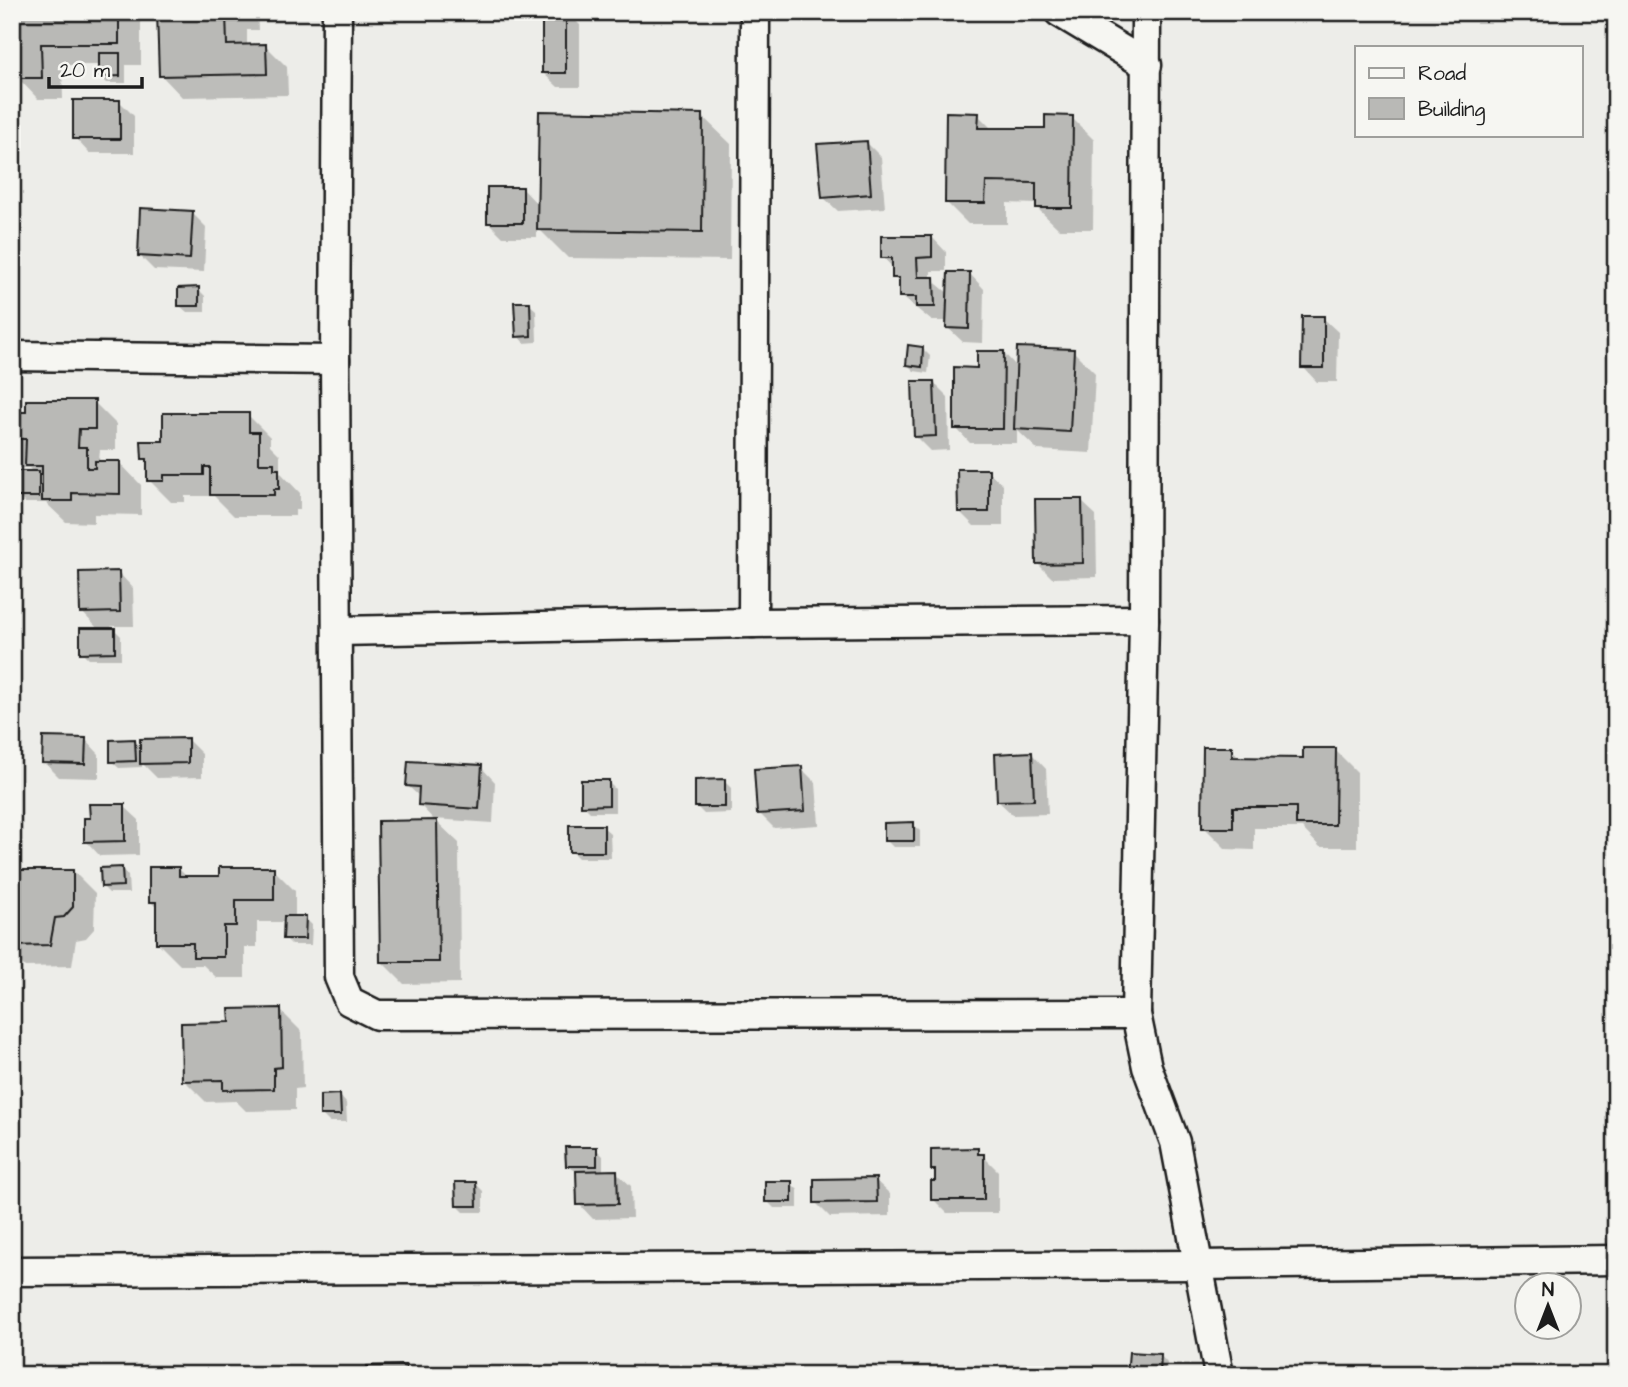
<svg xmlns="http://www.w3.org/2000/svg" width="1628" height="1387" font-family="'Architects Daughter',sans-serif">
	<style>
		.shadow { fill: #0003 }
		.building { fill: #b9b9b6; stroke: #1c1c1c; stroke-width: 2 }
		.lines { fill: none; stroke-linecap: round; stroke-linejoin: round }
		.street-casing { stroke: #1c1c1c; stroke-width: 33 }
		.street { stroke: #f6f6f2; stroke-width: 28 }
	</style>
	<rect width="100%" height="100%" fill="#edede9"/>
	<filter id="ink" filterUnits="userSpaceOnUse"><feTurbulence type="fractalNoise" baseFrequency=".0143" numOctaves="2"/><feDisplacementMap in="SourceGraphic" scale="14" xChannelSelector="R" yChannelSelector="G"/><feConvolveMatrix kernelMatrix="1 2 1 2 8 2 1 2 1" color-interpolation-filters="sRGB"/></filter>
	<g filter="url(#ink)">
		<g class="shadow">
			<polygon points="12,12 141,12 141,65 126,65 126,83 107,83 100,76 100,65 62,65 63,99 38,99 17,77 17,73 12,73"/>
			<polygon points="159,12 257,12 258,30 247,30 247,46 265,45 287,67 288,95 182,97 161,75"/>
			<polygon points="543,12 567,12 580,25 580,87 558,87 543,73"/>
			<polygon points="120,102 134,116 134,153 89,153 75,138"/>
			<polygon points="978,115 993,130 1046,130 1072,118 1094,140 1093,229 1059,229 1037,208 1037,204 1007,203 1007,224 968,224 946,202"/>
			<polygon points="702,116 731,144 730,260 568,258 537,227 537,237 503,237 488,222 523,189 539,206"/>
			<polygon points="866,142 881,157 885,208 838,211 823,197"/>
			<polygon points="192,213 206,227 204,272 154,270 139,255"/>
			<polygon points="932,237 946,252 946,271 931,271 931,279 949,294 970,274 984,289 983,343 963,342 948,328 948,321 932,321 901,296 901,284 893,277 893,268 883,257"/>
			<polygon points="198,289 205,296 205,312 187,312 180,306"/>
			<polygon points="529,304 536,310 537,342 524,343 518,336"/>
			<polygon points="1323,318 1338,332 1337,382 1317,382 1303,367"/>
			<polygon points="923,349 930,356 928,373 914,371 907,364"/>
			<polygon points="1073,351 1095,373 1091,453 1038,450 1017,430 1017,443 970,443 956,428 1003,352 1018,368"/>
			<polygon points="934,383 948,397 949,450 930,451 915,436"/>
			<polygon points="94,402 116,424 116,450 100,450 99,461 120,463 141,485 141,515 94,514 94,523 66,522 46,503 25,503 18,496 34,473 29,468 12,468 12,406 23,414"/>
			<polygon points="248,415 270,437 270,445 280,455 280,472 300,493 300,510 295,510 295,516 234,516 214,496 185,496 185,502 171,502 149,480 149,463 144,458 164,443"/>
			<polygon points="988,471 1003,485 1003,526 974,526 959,511"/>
			<polygon points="1081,501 1096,515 1097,577 1052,578 1037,563"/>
			<polygon points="119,573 133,588 134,626 111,626 121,636 121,659 89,659 82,652 99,630 82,612"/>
			<polygon points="85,739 99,754 99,778 59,777 44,762"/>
			<polygon points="187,739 202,754 202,777 157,778 142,763 142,767 119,768 112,762 134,740 142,748"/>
			<polygon points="1231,749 1241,759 1304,759 1335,750 1357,772 1357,847 1320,847 1302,828 1254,828 1254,850 1226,849 1204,827"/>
			<polygon points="1032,754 1046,769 1048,814 1013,815 998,801"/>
			<polygon points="481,767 495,782 493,823 434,819 459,843 460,983 404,984 382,962 436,822 420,805 420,797 408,786"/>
			<polygon points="801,768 816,783 819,825 774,828 759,813"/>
			<polygon points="724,781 731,788 731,813 704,814 697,807"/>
			<polygon points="608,782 615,789 615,812 590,812 583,805"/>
			<polygon points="124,806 139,820 139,855 100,856 86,841"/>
			<polygon points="913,824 920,831 920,847 893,847 886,840"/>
			<polygon points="603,827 610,833 611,858 578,858 571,851"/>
			<polygon points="122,869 128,876 129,893 109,893 102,886"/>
			<polygon points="179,869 187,877 221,877 273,869 295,891 295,918 305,918 312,925 311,945 292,945 285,938 285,922 257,922 257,947 245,947 245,978 217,978 203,965 180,965 158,943 158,909 151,902"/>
			<polygon points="73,871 95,893 94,929 86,938 76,940 72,966 25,967 12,954 12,872"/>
			<polygon points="280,1010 302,1032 303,1088 295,1089 295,1110 246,1111 236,1101 206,1102 184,1080 231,1023"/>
			<polygon points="340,1096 346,1103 347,1122 329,1122 322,1115"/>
			<polygon points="596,1149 603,1156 603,1172 616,1172 631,1186 632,1218 593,1219 579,1204 578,1172 567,1166"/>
			<polygon points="977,1150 998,1171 998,1213 947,1213 933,1199 936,1173 932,1169"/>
			<polygon points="875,1180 890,1194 890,1216 830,1217 816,1203"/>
			<polygon points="791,1183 798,1190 798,1208 774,1208 767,1201"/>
			<polygon points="476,1184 483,1191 483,1212 464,1212 457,1205"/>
			<polygon points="1161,1356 1167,1363 1166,1375 1129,1375"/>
		</g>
		<g class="building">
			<polygon points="12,12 119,12 119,44 41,44 42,78 15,78"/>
			<polygon points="157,12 226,12 227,45 266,44 267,74 159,76"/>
			<rect x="542" y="12" width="24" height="61"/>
			<polygon points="99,53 120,53 120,76 99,77"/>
			<rect x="73" y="100" width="47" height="39"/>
			<polygon points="539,111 703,114 702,232 537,230"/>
			<polygon points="946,112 979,113 978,128 1045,128 1045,115 1073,116 1072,208 1036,208 1036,183 986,182 985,203 945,203"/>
			<polygon points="867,141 871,194 822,198 817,144"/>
			<rect x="487" y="187" width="36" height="36"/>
			<polygon points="140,208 193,211 190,259 138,256"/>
			<polygon points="881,236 932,236 932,257 917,258 918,277 934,277 935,307 916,307 916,297 899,297 899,278 892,278 892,258 881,258"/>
			<polygon points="948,272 970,272 969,329 946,328"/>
			<polygon points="199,287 199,306 178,306 178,288"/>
			<polygon points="514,302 530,302 531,336 516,337"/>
			<polygon points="1302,316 1324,316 1324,368 1301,368"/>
			<polygon points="908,345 923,347 922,367 906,365"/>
			<polygon points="1017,347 1074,349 1070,432 1014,429"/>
			<polygon points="977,351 1004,351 1003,429 954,429 954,367 977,368"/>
			<polygon points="912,381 934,381 936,436 914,437"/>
			<polygon points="26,400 95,400 95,429 79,429 78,447 87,447 87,468 95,468 95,461 120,461 120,494 72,493 72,501 42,501 42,466 25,466 26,439 17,439 17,447 12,447 12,404 16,404 16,412 26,412"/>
			<polygon points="163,413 249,413 249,432 259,432 259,463 274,463 274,469 279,469 279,489 274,489 274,495 210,495 210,467 204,467 204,475 164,475 164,481 147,481 147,459 142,459 141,441 163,441"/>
			<polygon points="957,469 989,469 989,512 958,512"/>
			<polygon points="17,471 39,471 39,497 16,497"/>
			<polygon points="1035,499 1082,499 1083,563 1036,564"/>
			<polygon points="119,571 120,612 80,613 79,572"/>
			<polygon points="80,628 115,628 115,652 80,653"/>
			<polygon points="43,737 86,738 85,764 42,763"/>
			<polygon points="188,738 188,763 140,764 140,739"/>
			<polygon points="135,739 136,761 110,762 110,740"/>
			<polygon points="1203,747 1232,747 1232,757 1303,758 1303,748 1336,748 1335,825 1296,825 1296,807 1233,807 1233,828 1202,828"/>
			<polygon points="1032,752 1034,800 997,801 995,754"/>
			<polygon points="408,761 482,765 479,809 418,805 419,787 406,786"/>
			<polygon points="802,766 805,811 757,814 754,769"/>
			<polygon points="725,779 725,807 695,807 695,780"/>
			<polygon points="581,780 609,780 609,805 581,806"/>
			<polygon points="89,804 125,804 125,841 84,842 84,818 90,818"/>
			<polygon points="437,820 439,962 380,962 378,821"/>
			<polygon points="914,822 914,841 884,841 884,823"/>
			<rect x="569" y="825" width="35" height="27"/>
			<polygon points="122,867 123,886 101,887 100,868"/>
			<polygon points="149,867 179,867 179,876 219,876 219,867 274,867 274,900 236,900 236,926 224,926 224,957 193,957 193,943 156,943 156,902 149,902"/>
			<polygon points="12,870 73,870 73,907 64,917 55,918 50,945 12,946"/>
			<polygon points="284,916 306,916 305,939 283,939"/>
			<polygon points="281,1008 282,1067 274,1068 274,1089 223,1090 223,1080 182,1081 181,1023 230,1022 229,1009"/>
			<polygon points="340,1094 341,1115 320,1115 320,1095"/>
			<polygon points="565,1147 597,1147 597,1166 566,1166"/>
			<polygon points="978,1148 978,1154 984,1154 984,1200 931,1200 931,1181 935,1181 935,1170 931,1170 931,1149"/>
			<polygon points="617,1170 618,1204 577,1205 576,1171"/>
			<polygon points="876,1178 877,1202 814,1203 814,1179"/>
			<rect x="765" y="1181" width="27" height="21"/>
			<polygon points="455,1182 476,1182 477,1206 456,1206"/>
			<polygon points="1129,1352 1161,1354 1160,1375 1127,1375"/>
			<polygon points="406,1365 406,1375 367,1375 367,1366"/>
		</g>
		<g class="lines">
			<g class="street-casing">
				<g id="street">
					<polyline points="337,12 335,360 339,977 349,1001 377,1015 1136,1014"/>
					<polyline points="1059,12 1147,65"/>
					<polyline points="1146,12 1144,620 1136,1014 1147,1067 1175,1142 1219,1375"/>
					<polyline points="12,356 335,360"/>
					<polyline points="753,623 755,12"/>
					<polyline points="338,631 753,623 1144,620"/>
					<polyline points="12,1271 1198,1265 1616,1260"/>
				</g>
			</g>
			<use href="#street" class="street"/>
		</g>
	</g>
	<rect width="1628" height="1387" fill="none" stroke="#f6f6f2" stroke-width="42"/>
	<rect x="21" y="21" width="1586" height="1345" fill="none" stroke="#1c1c1c" stroke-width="2.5" filter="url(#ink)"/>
	<rect x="1355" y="46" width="228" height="91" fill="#f6f6f2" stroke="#9f9f9c" stroke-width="2"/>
	<rect x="1369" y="68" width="35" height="10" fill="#f6f6f2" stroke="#9f9f9c" stroke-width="2"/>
	<text x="1418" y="80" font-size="21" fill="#1c1c1c">Road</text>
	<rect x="1369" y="98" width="35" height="21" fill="#b9b9b6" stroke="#9f9f9c" stroke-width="2"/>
	<text x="1418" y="116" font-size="21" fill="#1c1c1c">Building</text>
	<g transform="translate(1548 1306)"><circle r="33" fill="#f6f6f2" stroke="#9f9f9c" stroke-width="2"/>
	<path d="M0-5L12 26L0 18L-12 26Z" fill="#1c1c1c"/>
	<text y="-10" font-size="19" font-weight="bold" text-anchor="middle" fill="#1c1c1c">N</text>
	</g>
	<path d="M49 77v10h93v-10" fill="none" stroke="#1c1c1c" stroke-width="3.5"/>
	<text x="60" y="77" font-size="21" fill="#1c1c1c" stroke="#f6f6f2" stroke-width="5" paint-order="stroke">20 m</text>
</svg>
